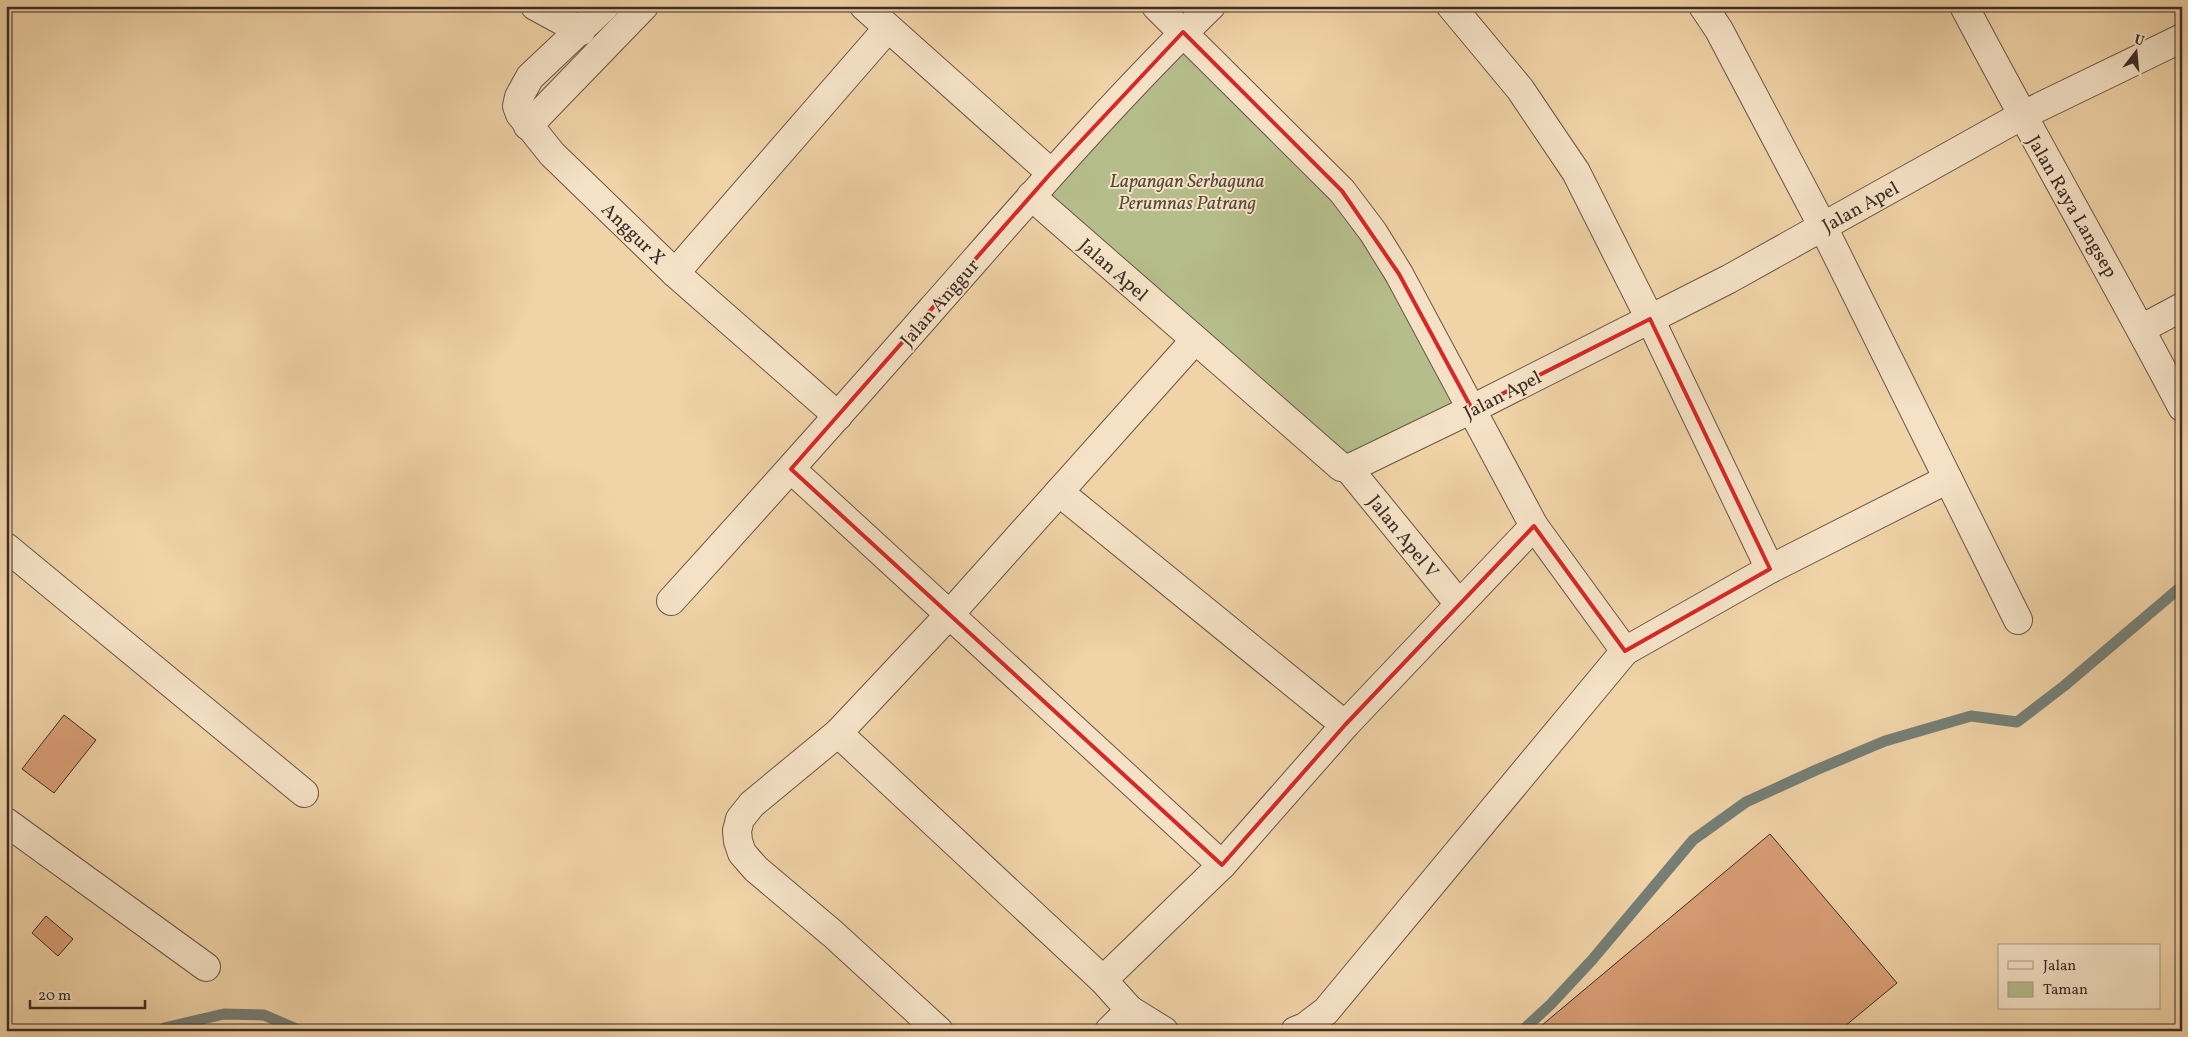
<svg xmlns="http://www.w3.org/2000/svg" width="2188" height="1037" font-family="Vollkorn,serif">
	<style>
		.green { fill: #b5bd8a; stroke: #797458 }
		.lines { fill: none; stroke-linecap: round; stroke-linejoin: round }
		.stream { stroke: #757f76; stroke-width: 11 }
		.building { fill: #d99e76; stroke: #3d2c26 }
		.minor-casing { stroke: #6a5646; stroke-width: 30 }
		.minor { stroke: #f5e2c6; stroke-width: 28 }
		.marked { fill: none; stroke: #d62828; stroke-width: 4; stroke-linejoin: round }
		.labels { text-anchor: middle; stroke-width: 4; stroke-linejoin: round; paint-order: stroke }
		.park-label { font-size: 19px; font-style: italic; fill: #55493a; stroke: #f5e2c6 }
		.street-label { font-size: 19px; fill: #3d2c26; stroke: #f5e2c6 }
	</style>
	<rect width="100%" height="100%" fill="#f0d3a7"/>
	<filter id="stains"><feTurbulence type="fractalNoise" baseFrequency=".004" numOctaves="4"/><feColorMatrix values="0 0 0 0 .2 0 0 0 0 .09 0 0 0 0 .02 0 0 0 .5 -.17"/></filter>
	<radialGradient id="worn" r=".72"><stop offset=".6" stop-color="#630" stop-opacity="0"/><stop offset="1" stop-color="#630" stop-opacity=".3"/></radialGradient>
	<polygon class="green" points="1185,35 1342,197 1470,407 1344,467 1034,199"/>
	<g class="lines">
		<g class="stream">
			<polyline points="163,1031 164,1028 224,1014 264,1015 301,1031"/>
			<polyline points="1522,1031 1551,1004 1592,960 1693,840 1746,802 1816,770 1885,741 1971,716 2017,722 2064,686 2182,586"/>
		</g>
	</g>
	<g class="building">
		<polygon points="64,715 96,740 54,793 22,769"/>
		<polygon points="1770,834 1897,983 1839,1031 1535,1031"/>
		<polygon points="46,916 73,939 58,956 32,933"/>
	</g>
	<g class="lines">
		<g class="minor-casing">
			<g id="minor">
				<polyline points="535,6 581,31"/>
				<polyline points="605,6 530,77 519,97 517,106 520,114 552,154 675,273 838,416"/>
				<polyline points="864,6 1051,173"/>
				<polyline points="1156,6 1342,191 1373,232 1399,274 1534,526 1625,651"/>
				<polyline points="1451,6 1520,89 1576,172 1650,319 1770,569"/>
				<polyline points="1703,6 1719,30 1823,227 2018,620"/>
				<path d="M1964,6C2035,141 2111,272 2182,407"/>
				<polyline points="528,126 644,6"/>
				<polyline points="1031,196 1341,467 1350,468 1472,409 1729,279 2021,116 2182,38"/>
				<polyline points="675,273 888,28"/>
				<polyline points="2141,329 2182,307"/>
				<polyline points="1348,468 1459,604"/>
				<polyline points="791,469 1222,865"/>
				<polyline points="1059,492 1345,725"/>
				<polyline points="6,547 304,793"/>
				<path d="M671,601C759,504 846,407 932,309C1023,206 1112,102 1211,6"/>
				<polyline points="838,733 1103,980 1222,865 1345,725 1534,526"/>
				<polyline points="6,822 206,967"/>
				<polyline points="1103,980 1130,1010 1164,1031"/>
				<polyline points="939,1031 833,934 756,869 742,853 738,841 737,831 740,819 752,804 838,733 949,615 1195,340"/>
				<polyline points="1109,1031 1130,1010"/>
				<polyline points="1295,1031 1305,1027 1326,1011 1625,651 1770,569 1948,479"/>
			</g>
		</g>
		<use href="#minor" class="minor"/>
	</g>
	<path class="marked" d="M1183,32L1342,191L1399,274L1472,409L1650,319L1770,569L1625,651L1534,526L1345,725L1222,865L791,469L1051,173Z"/>
	<g class="labels">
		<g class="park-label">
			<text x="1187" y="187">Lapangan Serbaguna<tspan x="1187" dy="22">Perumnas Patrang</tspan></text>
		</g>
		<g class="street-label">
			<text transform="translate(1860 206) rotate(-29)" y="7">Jalan Apel</text>
			<text transform="translate(2073 206) rotate(60)" y="7">Jalan Raya Langsep</text>
			<text transform="translate(634 233) rotate(44)" y="7">Anggur X</text>
			<text transform="translate(1114 269) rotate(41)" y="7">Jalan Apel</text>
			<text transform="translate(939 302) rotate(-49)" y="7">Jalan Anggur</text>
			<text transform="translate(1502 394) rotate(-27)" y="7">Jalan Apel</text>
			<text transform="translate(1404 536) rotate(51)" y="7">Jalan Apel V</text>
		</g>
	</g>
	<rect width="2188" height="1037" fill="none" stroke="#f0d3a7" stroke-width="25"/>
	<rect x="8" y="8" width="2173" height="1022" fill="none" stroke="#3d2c26" stroke-width="2.5"/>
	<rect x="12" y="12" width="2163" height="1012" fill="none" stroke="#3d2c26"/>
	<rect x="1998" y="944" width="162" height="65" fill="#f5e2c6" stroke="#ab9986"/>
	<rect x="2008" y="961" width="25" height="8" fill="#f5e2c6" stroke="#ab9986"/>
	<text x="2043" y="970" font-size="15" fill="#3d2c26">Jalan</text>
	<rect x="2008" y="982" width="25" height="15" fill="#b5bd8a" stroke="#ab9986"/>
	<text x="2043" y="994" font-size="15" fill="#3d2c26">Taman</text>
	<g transform="translate(2136 52) rotate(16)" stroke="#f5e2c6" stroke-width="4" paint-order="stroke">
	<path d="M0-4L9 19L0 12L-9 19Z" fill="#3d2c26"/>
	<text y="-8" font-size="14" font-weight="bold" text-anchor="middle" fill="#3d2c26">U</text>
	</g>
	<path d="M30 1000v8h115v-8" fill="none" stroke="#3d2c26" stroke-width="2.5"/>
	<text x="38" y="1000" font-size="15" fill="#3d2c26" stroke="#f5e2c6" stroke-width="4" paint-order="stroke">20 m</text>
	<rect width="100%" height="100%" filter="url(#stains)"/>
	<rect width="100%" height="100%" fill="url(#worn)"/>
</svg>
